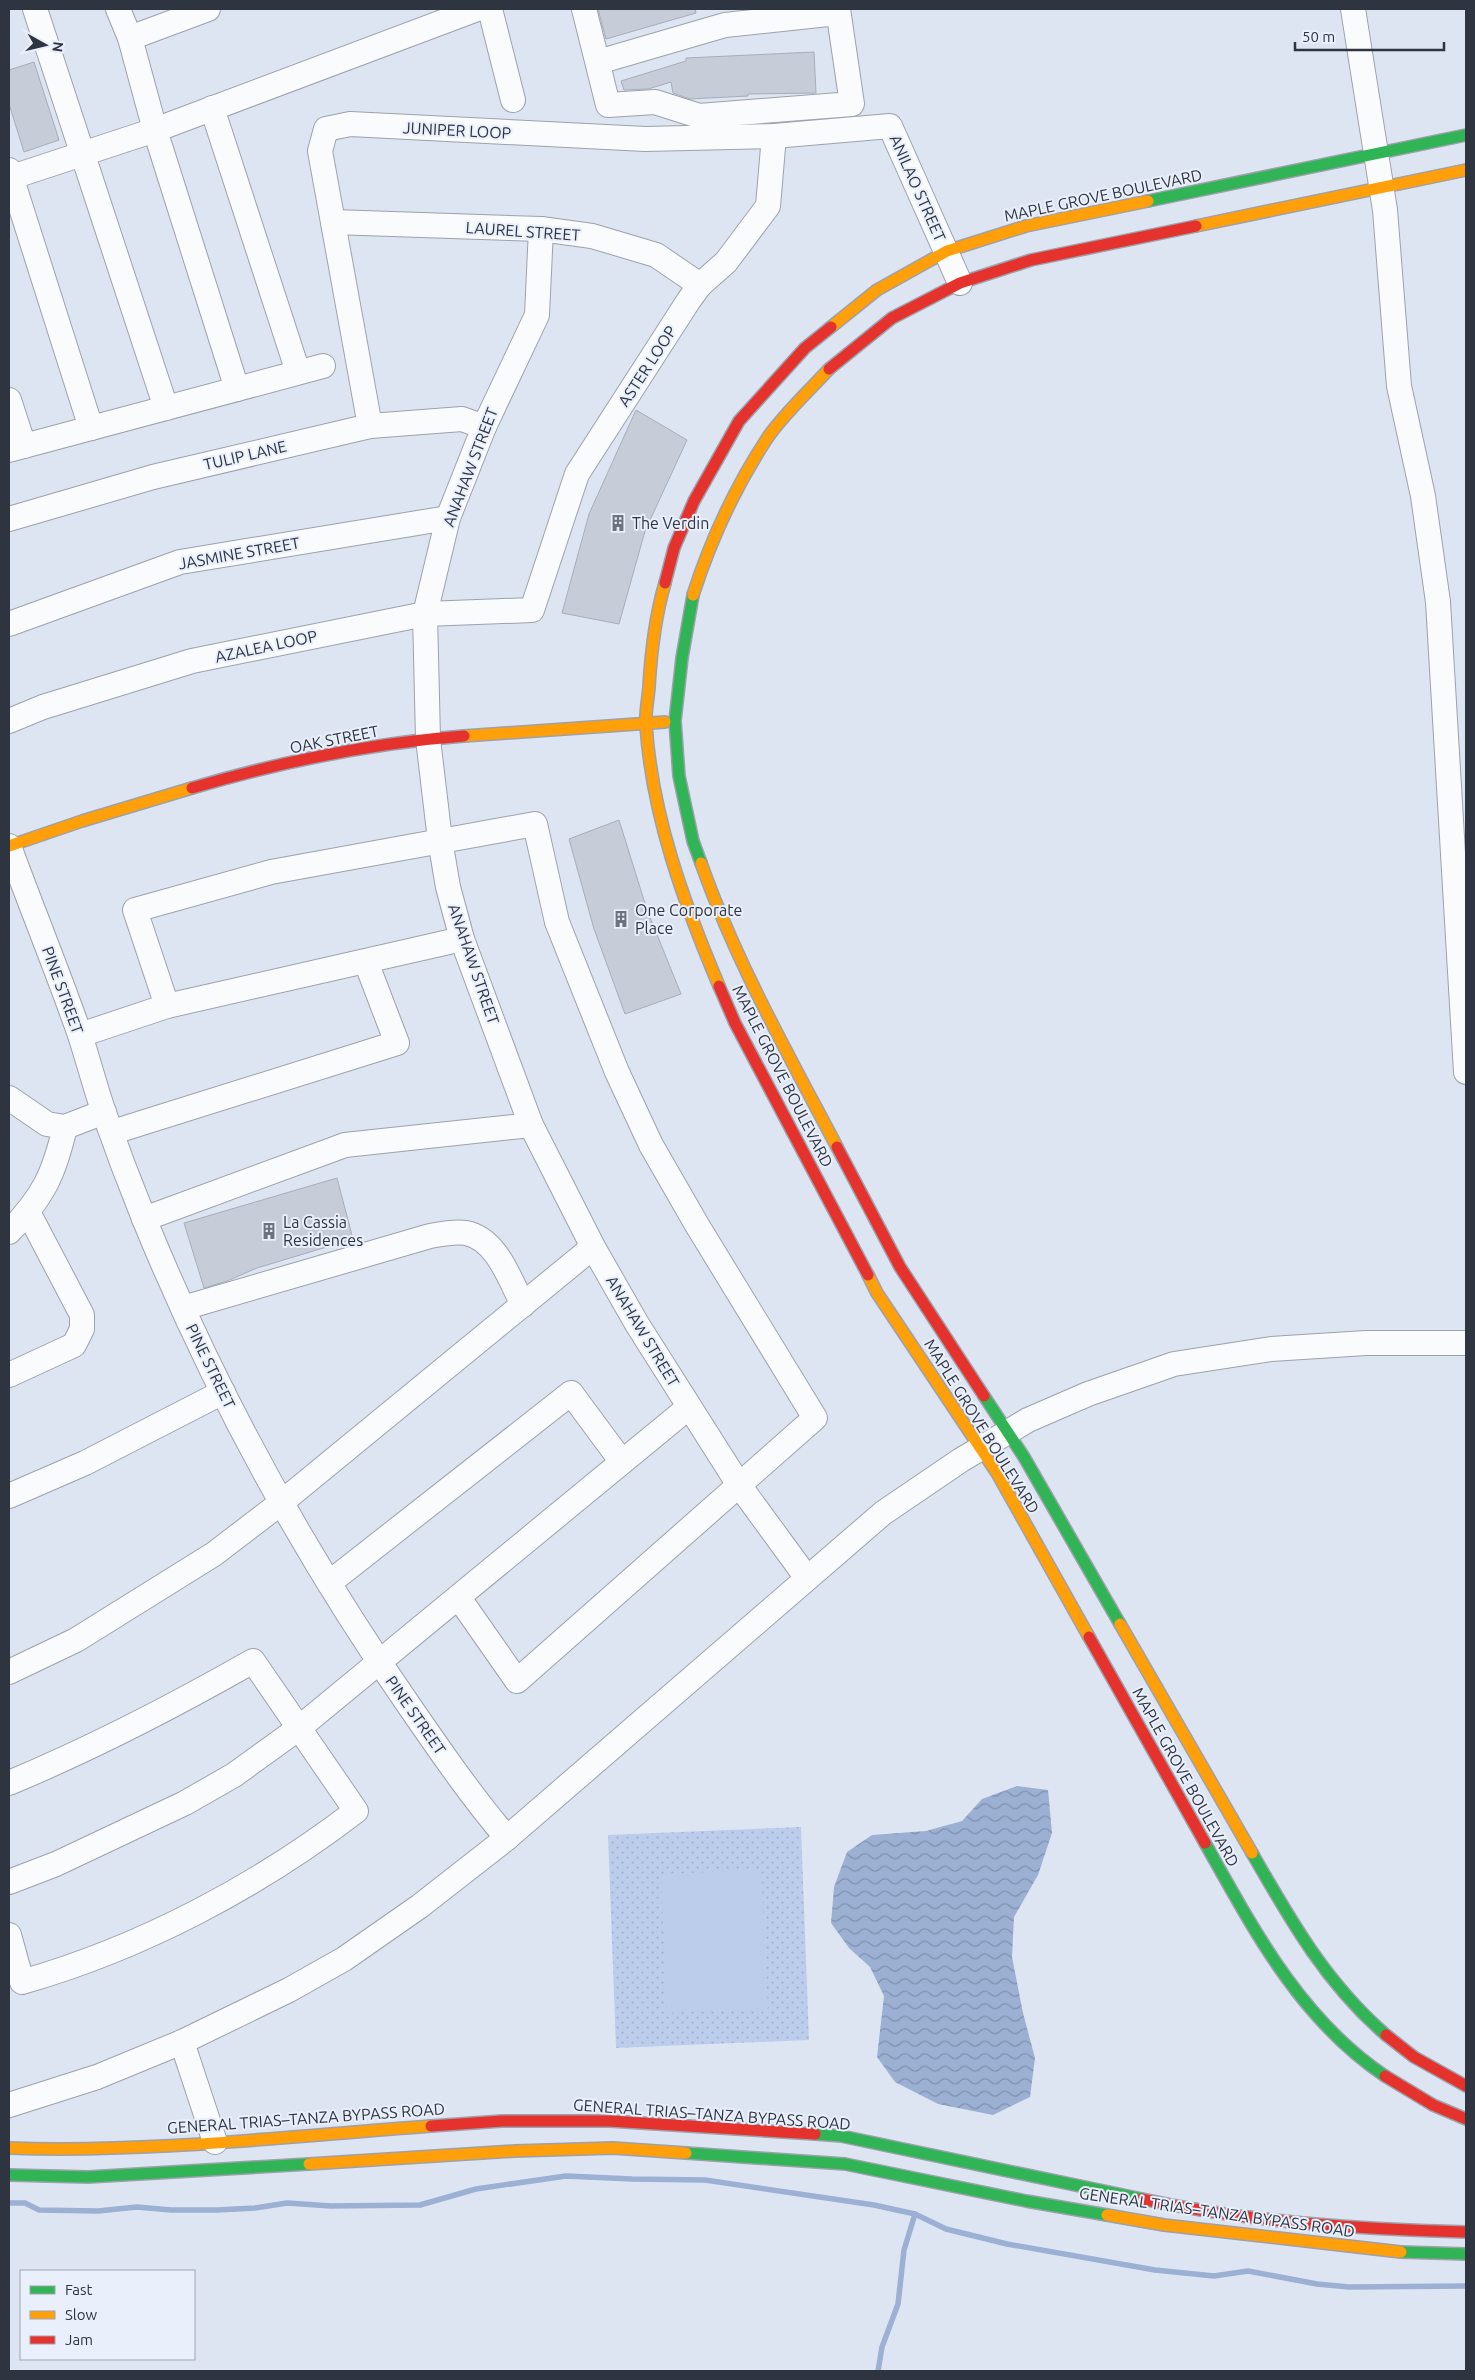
<svg xmlns="http://www.w3.org/2000/svg" width="1475" height="2380" font-family="Ubuntu,sans-serif">
	<style>
		.grass { fill: url(#grass-dots) }
		.garden { fill: #bccdec }
		.water { fill: url(#water-waves) }
		.lines { fill: none; stroke-linecap: round; stroke-linejoin: round }
		.stream { stroke: #9cb0d3; stroke-width: 5.5 }
		.building { fill: #c6cdd8; stroke: #a8adb8 }
		.street-casing { stroke: #9ca1ac; stroke-width: 26 }
		.fast-casing { stroke: #9ca1ac; stroke-width: 14 }
		.slow-casing { stroke: #9ca1ac; stroke-width: 14 }
		.jam-casing { stroke: #9ca1ac; stroke-width: 14 }
		.street { stroke: #fafbfd; stroke-width: 24 }
		.fast { stroke: #30b455; stroke-width: 11 }
		.slow { stroke: #ff9f0a; stroke-width: 11 }
		.jam { stroke: #e5322d; stroke-width: 11 }
		.labels { text-anchor: middle; stroke-width: 4; stroke-linejoin: round; paint-order: stroke }
		.street-label { font-size: 16px; fill: #2f3540; stroke: #e9effb }
		.poi-label { font-size: 16px; fill: #2f3540; stroke: #e9effb; text-anchor: start }
	</style>
	<defs>
		<pattern id="grass-dots" width="8" height="8" patternUnits="userSpaceOnUse" patternTransform="scale(1.25)"><rect width="8" height="8" fill="#bccdec"/><path d="M2 2h.1M6 6h.1" fill="none" stroke="#a2b1cb" stroke-width="1.8" stroke-linecap="round"/></pattern>
		<pattern id="water-waves" width="16" height="10" patternUnits="userSpaceOnUse" patternTransform="scale(1.25)"><rect width="16" height="10" fill="#9cb0d3"/><path d="M0 5q4-4 8 0t8 0" fill="none" stroke="#8090ad"/></pattern>
	</defs>
	<rect width="100%" height="100%" fill="#dee5f2"/>
	<polygon class="grass" points="801,1827 809,2040 616,2048 608,1835"/>
	<polygon class="garden" points="761,1870 768,2008 667,2013 661,1874"/>
	<polygon class="water" points="1017,1786 1048,1790 1052,1833 1038,1875 1014,1917 1012,1957 1023,2013 1035,2058 1030,2097 993,2115 938,2104 895,2082 877,2057 884,1996 870,1967 849,1948 831,1923 834,1887 847,1852 872,1835 926,1831 962,1821 982,1799"/>
	<g class="lines">
		<g class="stream">
			<polyline points="9,2203 25,2203 39,2210 98,2211 137,2207 171,2210 217,2210 255,2208 287,2203 331,2206 420,2205 476,2189 566,2176 632,2179 705,2180 874,2205 915,2214 946,2229 1007,2244 1155,2270 1214,2276 1248,2271 1317,2284 1349,2287 1466,2286"/>
			<polyline points="878,2371 882,2347 898,2304 904,2250 915,2214"/>
		</g>
	</g>
	<g class="building">
		<polygon points="598,9 695,9 696,13 606,39"/>
		<polygon points="814,52 816,93 748,94 748,96 690,99 673,93 671,82 648,89 624,90 621,81 686,61 686,58"/>
		<polygon points="34,62 59,140 24,152 9,104 9,70"/>
		<polygon points="636,410 687,440 645,531 619,624 562,613 589,514"/>
		<polygon points="619,820 647,910 681,994 625,1014 594,929 569,839"/>
		<polygon points="337,1178 353,1239 257,1268 227,1281 204,1288 184,1223"/>
	</g>
	<g class="lines">
		<g class="street-casing">
			<g id="street">
				<polyline points="35,9 166,408"/>
				<polyline points="118,9 130,38 155,130 237,389"/>
				<polyline points="490,9 513,100"/>
				<polyline points="584,9 608,105 655,102 699,116 852,104 838,9"/>
				<polyline points="1353,9 1385,210 1399,386 1423,496 1438,602 1466,1072"/>
				<polyline points="130,38 208,9"/>
				<polyline points="598,62 725,25 838,13"/>
				<polyline points="212,108 298,372"/>
				<polyline points="9,170 91,428"/>
				<polyline points="9,178 155,130 477,9"/>
				<polyline points="333,222 541,229 592,236 656,255 700,285"/>
				<polyline points="541,229 537,315 484,427 448,518 425,614 428,739 440,840 448,887 462,939 531,1125 593,1247 637,1324 739,1485 807,1578"/>
				<polyline points="9,400 24,446"/>
				<polyline points="370,426 320,151 326,129 350,124 645,139 774,136 890,126 960,283"/>
				<polyline points="9,450 323,366"/>
				<polyline points="9,519 153,477 370,426 462,419 484,427"/>
				<polyline points="9,624 180,562 448,518"/>
				<polyline points="9,721 43,707 192,661 425,614 532,610 577,474 689,300 700,285 726,262 768,206 774,136"/>
				<path d="M9,846C32,909 58,972 80,1035C88,1060 95,1086 103,1110C116,1147 130,1184 145,1221C215,1392 305,1556 410,1707C441,1752 472,1797 507,1838"/>
				<polyline points="167,1006 135,910 271,872 535,824 557,922 617,1072 651,1145 697,1225 815,1418 517,1681 459,1598"/>
				<polyline points="80,1035 167,1006 462,939"/>
				<polyline points="9,1098 47,1124 65,1127 104,1112"/>
				<polyline points="113,1132 397,1043 366,962"/>
				<polyline points="144,1219 345,1145 531,1125"/>
				<path d="M9,1232C44,1196 54,1174 65,1127"/>
				<path d="M183,1308L430,1236C441,1234 454,1231 466,1233C497,1239 510,1280 523,1305"/>
				<polyline points="9,1375 74,1345 82,1329 82,1315 28,1212"/>
				<polyline points="9,1496 85,1463 223,1392"/>
				<polyline points="329,1583 571,1393 622,1462"/>
				<polyline points="9,1672 76,1640 214,1554 282,1502 593,1247"/>
				<path d="M9,1783C93,1748 174,1706 253,1661L356,1811C257,1887 141,1948 22,1982L9,1935"/>
				<polyline points="9,1882 56,1864 185,1803 234,1775 299,1728 689,1407"/>
				<polyline points="182,2042 215,2142"/>
				<polyline points="9,2105 97,2077 182,2042 289,1990 344,1959 420,1906 507,1838 883,1513 961,1460 1028,1420 1088,1394 1174,1364 1271,1349 1366,1343 1466,1343"/>
			</g>
		</g>
		<g class="fast-casing">
			<g id="fast">
				<polyline points="1148,201 1466,135"/>
				<polyline points="693,595 682,658 675,721 679,776 693,841 701,863"/>
				<polyline points="984,1396 1024,1457 1120,1624"/>
				<path d="M1205,1843C1254,1930 1300,2019 1385,2076"/>
				<path d="M1252,1853C1291,1921 1326,1983 1386,2035"/>
				<polyline points="815,2134 841,2136 1142,2199"/>
				<polyline points="686,2153 845,2164 1026,2201 1107,2215"/>
				<polyline points="9,2175 88,2177 309,2164"/>
				<polyline points="1401,2252 1466,2254"/>
			</g>
		</g>
		<g class="slow-casing">
			<g id="slow">
				<polyline points="1196,226 1466,170"/>
				<polyline points="831,327 877,290 947,251 1026,226 1148,201"/>
				<path d="M665,583C655,617 651,652 649,687C648,700 645,713 646,725C652,816 684,903 719,986"/>
				<path d="M693,595C711,539 735,487 768,437C785,413 809,391 829,369"/>
				<polyline points="464,736 665,722"/>
				<polyline points="9,846 82,821 192,788"/>
				<path d="M701,863C736,962 788,1054 837,1147"/>
				<polyline points="868,1275 877,1293 997,1473 1089,1637"/>
				<polyline points="1120,1624 1252,1853"/>
				<path d="M9,2148C150,2153 291,2136 431,2126"/>
				<polyline points="309,2164 515,2151 613,2148 686,2153"/>
				<polyline points="1107,2215 1164,2225 1401,2252"/>
			</g>
		</g>
		<g class="jam-casing">
			<g id="jam">
				<polyline points="829,369 892,318 960,283 1031,260 1196,226"/>
				<polyline points="665,583 674,548 694,501 739,421 805,348 831,327"/>
				<path d="M192,788C280,762 372,743 464,736"/>
				<polyline points="719,986 735,1023 868,1275"/>
				<polyline points="837,1147 900,1267 984,1396"/>
				<polyline points="1089,1637 1205,1843"/>
				<polyline points="1386,2035 1414,2057 1466,2086"/>
				<polyline points="1385,2076 1433,2105 1466,2119"/>
				<polyline points="431,2126 502,2121 609,2121 815,2134"/>
				<path d="M1142,2199C1248,2222 1358,2229 1466,2232"/>
			</g>
		</g>
		<use href="#street" class="street"/>
		<use href="#fast" class="fast"/>
		<use href="#slow" class="slow"/>
		<use href="#jam" class="jam"/>
	</g>
	<defs>
		<g id="building-bare" transform="scale(1.35)"><path d="M-4-6H4V6H1V3H-1V6H-4ZM-2.5-4.3h1.7v1.8h-1.7ZM.8-4.3h1.7v1.8H.8ZM-2.5-1h1.7V.8h-1.7ZM.8-1h1.7V.8H.8Z" fill="#6c737e" stroke="#e9effb" stroke-width="2.5" paint-order="stroke"/></g>
	</defs>
	<g fill-rule="evenodd">
		<use href="#building-bare" x="618" y="523"/>
		<use href="#building-bare" x="621" y="919"/>
		<use href="#building-bare" x="269" y="1231"/>
	</g>
	<g class="labels">
		<g class="street-label">
			<text transform="translate(457 130) rotate(3)" y="6">JUNIPER LOOP</text>
			<text transform="translate(918 188) rotate(66)" y="6">ANILAO STREET</text>
			<text transform="translate(1103 195) rotate(-12)" y="6">MAPLE GROVE BOULEVARD</text>
			<text transform="translate(523 231) rotate(4)" y="6">LAUREL STREET</text>
			<text transform="translate(647 366) rotate(-57)" y="6">ASTER LOOP</text>
			<text transform="translate(245 455) rotate(-13)" y="6">TULIP LANE</text>
			<text transform="translate(470 467) rotate(-69)" y="6">ANAHAW STREET</text>
			<text transform="translate(239 553) rotate(-10)" y="6">JASMINE STREET</text>
			<text transform="translate(266 646) rotate(-12)" y="6">AZALEA LOOP</text>
			<text transform="translate(334 739) rotate(-11)" y="6">OAK STREET</text>
			<text transform="translate(474 964) rotate(71)" y="6">ANAHAW STREET</text>
			<text transform="translate(63 990) rotate(70)" y="6">PINE STREET</text>
			<text transform="translate(783 1076) rotate(63)" y="6">MAPLE GROVE BOULEVARD</text>
			<text transform="translate(643 1331) rotate(59)" y="6">ANAHAW STREET</text>
			<text transform="translate(211 1366) rotate(64)" y="6">PINE STREET</text>
			<text transform="translate(982 1426) rotate(58)" y="6">MAPLE GROVE BOULEVARD</text>
			<text transform="translate(416 1715) rotate(55)" y="6">PINE STREET</text>
			<text transform="translate(1186 1777) rotate(61)" y="6">MAPLE GROVE BOULEVARD</text>
			<text transform="translate(712 2114) rotate(4)" y="6">GENERAL TRIAS–TANZA BYPASS ROAD</text>
			<text transform="translate(306 2118) rotate(-4)" y="6">GENERAL TRIAS–TANZA BYPASS ROAD</text>
			<text transform="translate(1217 2212) rotate(8)" y="6">GENERAL TRIAS–TANZA BYPASS ROAD</text>
		</g>
		<g class="poi-label">
			<text x="632" y="529">The Verdin</text>
			<text x="635" y="916">One Corporate<tspan x="635" dy="18">Place</tspan></text>
			<text x="283" y="1228">La Cassia<tspan x="283" dy="18">Residences</tspan></text>
		</g>
	</g>
	<rect width="1475" height="2380" fill="none" stroke="#2f3540" stroke-width="20"/>
	<rect x="20" y="2270" width="175" height="90" fill="#e9effb" stroke="#9fa5b0"/>
	<rect x="30" y="2286" width="25" height="8" fill="#30b455" stroke="#9fa5b0"/>
	<text x="65" y="2295" font-size="15" fill="#2f3540">Fast</text>
	<rect x="30" y="2311" width="25" height="8" fill="#ff9f0a" stroke="#9fa5b0"/>
	<text x="65" y="2320" font-size="15" fill="#2f3540">Slow</text>
	<rect x="30" y="2336" width="25" height="8" fill="#e5322d" stroke="#9fa5b0"/>
	<text x="65" y="2345" font-size="15" fill="#2f3540">Jam</text>
	<g transform="translate(45 45) rotate(98)" stroke="#e9effb" stroke-width="4" paint-order="stroke">
	<path d="M0-4L9 19L0 12L-9 19Z" fill="#2f3540"/>
	<text y="-8" font-size="14" font-weight="bold" text-anchor="middle" fill="#2f3540">N</text>
	</g>
	<path d="M1295 42v8h149v-8" fill="none" stroke="#2f3540" stroke-width="2.5"/>
	<text x="1302" y="42" font-size="15" fill="#2f3540" stroke="#e9effb" stroke-width="4" paint-order="stroke">50 m</text>
</svg>
